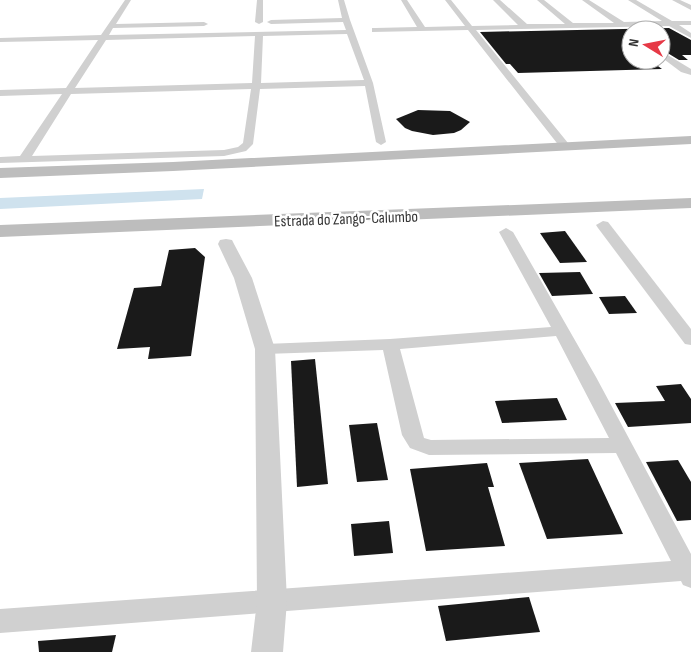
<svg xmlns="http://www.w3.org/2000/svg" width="691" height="652" font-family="'Sofia Sans Condensed',sans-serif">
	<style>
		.water { fill: #cfe2ee }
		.building { fill: #1a1a1a }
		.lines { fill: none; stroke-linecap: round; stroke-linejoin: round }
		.minor { fill: #d0d0d0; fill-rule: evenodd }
		.tertiary { fill: #d0d0d0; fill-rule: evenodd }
		.secondary { fill: #bdbdbd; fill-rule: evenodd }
		.labels { text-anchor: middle; stroke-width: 5; stroke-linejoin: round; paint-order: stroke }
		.street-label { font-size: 16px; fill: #333; stroke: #fff }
	</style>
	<rect width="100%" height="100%" fill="#fff"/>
	<polygon class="water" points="204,189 202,199 0,209 0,198"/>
	<g class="building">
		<polygon points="669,28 691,40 691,55 682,55 688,60 679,60 661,49 661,30 631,30 631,60 661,59 662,60 651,61 662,69 518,73 510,64 506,64 480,32"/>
		<polygon points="418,110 450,111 470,122 461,130 454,133 433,135 412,131 405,128 396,119"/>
		<polygon points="565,231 587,262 560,263 540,233"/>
		<polygon points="195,248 205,257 191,356 148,359 150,347 117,349 134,288 161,286 169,250"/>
		<polygon points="580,272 593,294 552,296 539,273"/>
		<polygon points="625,296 637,313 609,314 599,297"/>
		<polygon points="315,359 328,484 297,487 291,361"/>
		<polygon points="681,384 691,399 691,423 628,427 615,403 665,401 656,386"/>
		<polygon points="557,398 567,420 502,423 495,401"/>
		<polygon points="377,423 388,480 357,482 349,425"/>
		<polygon points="588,459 623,534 547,539 519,463"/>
		<polygon points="678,460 691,482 691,520 677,521 646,462"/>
		<polygon points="487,463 494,487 488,487 505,546 426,551 410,469"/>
		<polygon points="389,521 393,553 354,556 351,524"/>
		<polygon points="529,597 540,632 446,641 438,606"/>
		<polygon points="116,635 112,652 39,652 38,641"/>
	</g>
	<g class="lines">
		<g class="minor">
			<path d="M125,0H131L116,24L204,22L208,24L204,26L113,28L109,35L346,30L343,22L271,24L267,22L271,20L342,18L338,0H344L350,20L373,83L386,142L381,145L376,142L365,86L260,89L253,144L246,151L224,156L0,163V157L20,156L62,94L0,96V90L66,88L98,40L0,42V38L101,35ZM347,34L364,80L261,83L263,36ZM255,36L252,83L75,88L106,40ZM251,89L243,143L238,147L224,150L32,156L71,94Z"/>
			<polygon points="257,0 263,0 263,22 259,24 255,22"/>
			<polygon points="401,0 407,0 425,27 465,26 445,0 451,0 472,26 518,25 493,0 500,0 527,24 565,24 537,0 544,0 573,23 614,23 582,0 589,0 624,22 662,21 628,0 636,0 672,21 691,21 691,25 679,25 691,33 691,38 669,26 476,30 568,143 569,145 564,148 560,147 468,30 372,32 372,28 375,28 417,27"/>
			<polygon points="672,0 680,0 691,5 691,10"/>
			<polygon points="661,51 691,69 691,75 681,72 661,57"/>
			<polygon points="603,221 608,222 691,329 691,345 685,344 598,228 596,225"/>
			<path d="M506,228L513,232L596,377L691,554V588L683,585L681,581L0,633V609L671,561L616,453L429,455L410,448L402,435L383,350L265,354L259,353L257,349L259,345L265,344L390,339L551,327L499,232ZM556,336L609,438L431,440L424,438L400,349Z"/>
		</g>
		<polygon class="tertiary" points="226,239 232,240 234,244 252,278 275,349 287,601 283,652 251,652 257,601 255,349 234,278 218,244 220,240"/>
		<g class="secondary">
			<polygon points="691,136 691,144 173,171 0,178 0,168 173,162"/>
			<polygon points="691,198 691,208 0,237 0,225"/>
		</g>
	</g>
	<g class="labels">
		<g class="street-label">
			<text transform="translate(346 218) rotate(-2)" y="6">Estrada do Zango-Calumbo</text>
		</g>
	</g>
	<g transform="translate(646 45) rotate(280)"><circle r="24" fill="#ffffff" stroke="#adadad"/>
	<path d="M0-4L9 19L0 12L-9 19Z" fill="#e63946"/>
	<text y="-8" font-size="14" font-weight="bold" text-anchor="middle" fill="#333333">N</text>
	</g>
</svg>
